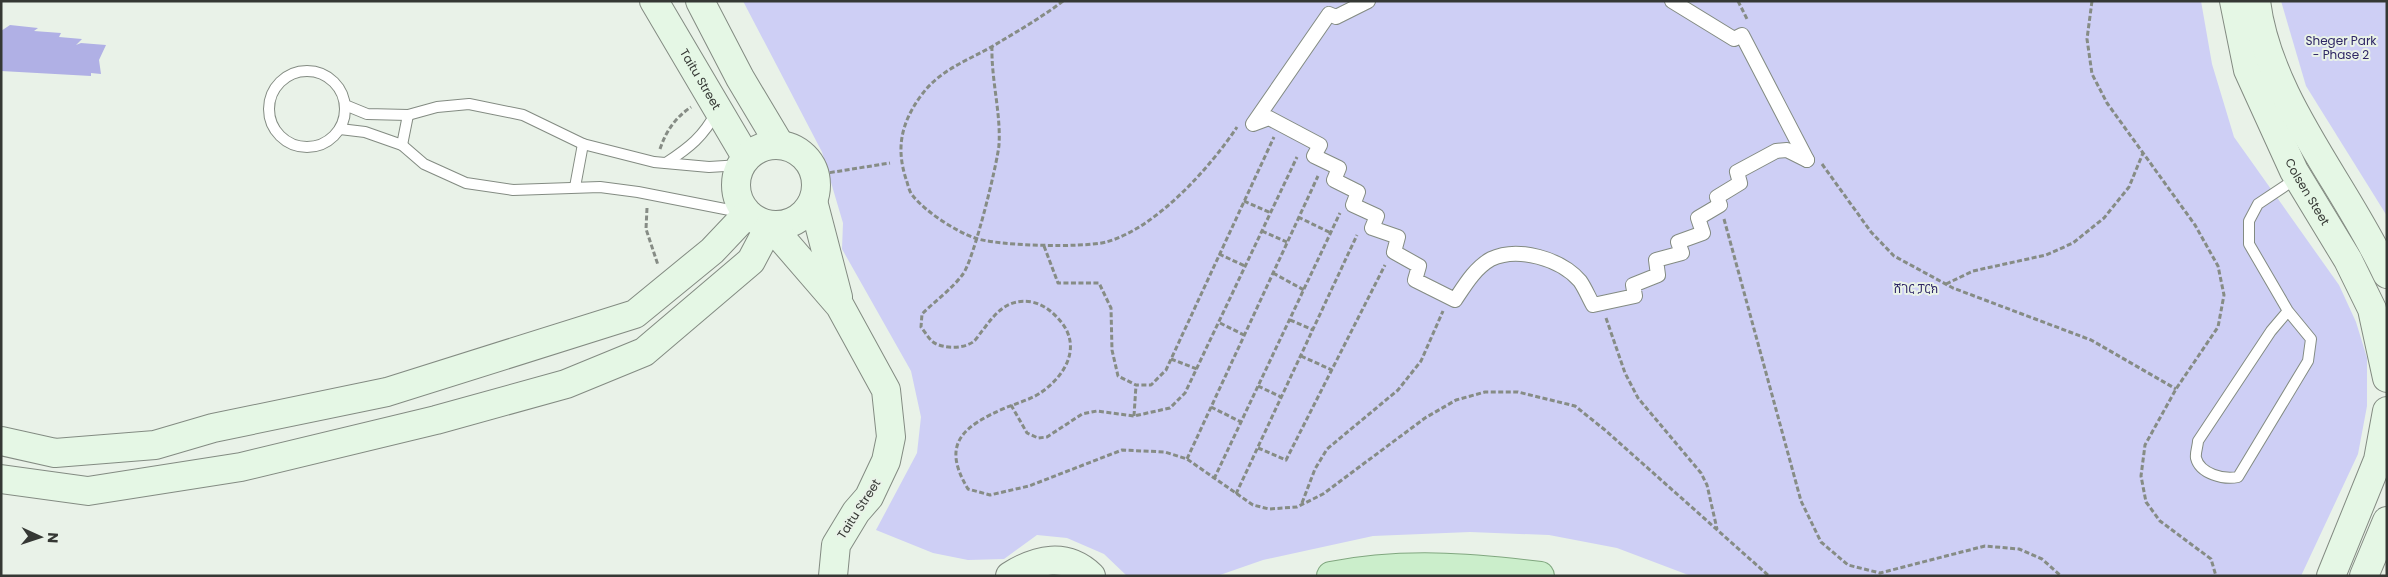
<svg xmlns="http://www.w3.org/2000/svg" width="2388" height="577" font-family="Poppins,'Noto Sans Ethiopic',sans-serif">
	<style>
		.green { fill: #cecff5 }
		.water { fill: #b0b0e5 }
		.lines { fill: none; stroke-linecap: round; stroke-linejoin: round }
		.service-casing { stroke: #838b82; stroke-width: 12 }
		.pedestrian-casing { stroke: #838b82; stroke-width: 16 }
		.secondary-casing { stroke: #838b82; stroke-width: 30 }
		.primary-casing { stroke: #80a77f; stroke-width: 30 }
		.path { stroke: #868c85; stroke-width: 3; stroke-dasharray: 5 2.5; stroke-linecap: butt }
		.service { stroke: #fff; stroke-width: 10 }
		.pedestrian { stroke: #fff; stroke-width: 14 }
		.secondary { stroke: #e5f7e5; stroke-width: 28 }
		.primary { stroke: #cbeecb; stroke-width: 28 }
		.labels { text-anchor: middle; stroke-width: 4; stroke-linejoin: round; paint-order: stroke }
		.park-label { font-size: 12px; fill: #2f2765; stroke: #e9f2e8 }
		.street-label { font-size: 12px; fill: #353834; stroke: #e9f2e8 }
	</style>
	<rect width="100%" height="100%" fill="#e9f2e8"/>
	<g class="green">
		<polygon points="743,1 2201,1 2212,64 2234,137 2339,285 2356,322 2367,358 2367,406 2358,454 2301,576 1691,576 1617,548 1549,535 1470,532 1373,536 1263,560 1217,576 1127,576 1104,554 1067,538 1037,535 1004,559 968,560 933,553 876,530 917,453 921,417 911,371 842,249 843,223 822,152"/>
		<polygon points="2281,1 2387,1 2387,216 2306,86"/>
	</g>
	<polygon class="water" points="10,25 38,28 34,31 61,33 59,37 82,39 76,45 81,43 106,45 99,60 101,74 91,73 91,76 1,71 1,31"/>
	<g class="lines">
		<g class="service-casing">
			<g id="service">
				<circle cx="307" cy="109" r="38"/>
				<polyline points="345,105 367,114 408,115 437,107 469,104 523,115 583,144 654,162 709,167 741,165"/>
				<polyline points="340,129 365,132 402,145 424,164 466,183 513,190 600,187 638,192 745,213"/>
				<polyline points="402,145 408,115"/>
				<path d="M666,163C690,147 703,137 717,111"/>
				<polyline points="575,187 583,144"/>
				<path d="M2288,311L2311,339L2308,361L2238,477C2224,480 2200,474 2196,458C2195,453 2198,446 2198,441L2271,331L2288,311L2249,244V221L2258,204L2297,178"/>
			</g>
		</g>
		<g class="pedestrian-casing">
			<g id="pedestrian">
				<path d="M1368,1L1336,17L1329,14L1253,124L1269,118L1320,145L1314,156L1339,168L1334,180L1358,192L1353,205L1377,216L1372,228L1398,237L1394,252L1419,266L1415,280L1455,300C1465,285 1475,268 1491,259C1518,246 1561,259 1580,281C1585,288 1589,298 1593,305L1635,296L1633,285L1658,275L1656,260L1682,253L1678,242L1703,233L1698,218L1720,205L1717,197L1740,183L1737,172L1776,151L1787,150L1807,160"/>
				<polyline points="1672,1 1734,39 1742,35 1807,160"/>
			</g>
		</g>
		<g class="secondary-casing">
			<g id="secondary">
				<path id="s1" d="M654,1L746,157"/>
				<polyline points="700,1 740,78 780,145"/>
				<path id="s2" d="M2234,1L2248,70L2294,171L2348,260L2372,309L2387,378"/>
				<path d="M2256,1C2268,99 2346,185 2387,274"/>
				<circle cx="776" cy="185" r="40"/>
				<polyline points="813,201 838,297"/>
				<polyline points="770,225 840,306 886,390 891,437 886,461 869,497 856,512 836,545 833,576"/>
				<polyline points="1,441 55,453 155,445 213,428 387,392 635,314 712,251 747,214"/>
				<polyline points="1,479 88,491 241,467 436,420 566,384 644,352 751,261 770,225"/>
				<path d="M1010,576C1037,559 1066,552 1091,576"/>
				<polyline points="2331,576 2378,460 2387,411"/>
				<polyline points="2364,576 2387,521"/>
			</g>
		</g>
		<g class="primary-casing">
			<path id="primary" d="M1331,576C1401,562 1470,567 1540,576"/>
		</g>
		<g class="path">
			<path d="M1063,1C1041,18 1016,32 993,46C965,62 939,70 920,97C901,124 896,148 906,179C908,184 909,192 913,196C926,212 955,231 975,238C997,246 1083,248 1106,242C1155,229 1210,168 1237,127"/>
			<polyline points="1738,1 1748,21"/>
			<polyline points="2092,1 2087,39 2092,74 2107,103 2195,225 2218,266 2224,295 2218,327 2176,389 2145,445 2141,476 2146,502 2160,521 2211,559 2216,576"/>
			<path d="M992,46C991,79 1001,113 999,145C997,165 974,259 963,274C953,288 935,301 922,314L921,327C925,332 929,339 933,342C943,349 963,349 973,342C977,339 980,333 983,330C996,312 1008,298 1032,302C1045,305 1054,313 1062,323C1081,348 1065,375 1043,391C1033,399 1017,403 1005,408C964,426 940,443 968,489L990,495L1029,486L1122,450L1165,452L1187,459L1253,505L1269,509L1297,507L1323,494L1425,418L1456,400L1485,392H1518L1575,406L1605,430L1769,576"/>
			<path d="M660,149C666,131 675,118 691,107"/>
			<polyline points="1822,164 1871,232 1894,256 1953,288 2091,340 2176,389"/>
			<polyline points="815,175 890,163"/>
			<polyline points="1244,201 1271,213"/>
			<polyline points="647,208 646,229 658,265"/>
			<polyline points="1298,217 1331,233"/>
			<polyline points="1724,219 1801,501 1821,542 1848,565 1880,573 1985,546 2019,549 2042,559 2061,576"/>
			<polyline points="1262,231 1287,242"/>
			<polyline points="1044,246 1058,283 1099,283 1111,308 1112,350 1118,376 1136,385 1151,385 1166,370 1274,137"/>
			<polyline points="1219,254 1245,266"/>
			<polyline points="1273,273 1304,290"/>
			<polyline points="1946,284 1973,271 2046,255 2073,243 2104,218 2129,187 2143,153"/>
			<polyline points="1606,318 1625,373 1638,398 1701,473 1707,485 1717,529"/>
			<polyline points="1290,320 1313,330"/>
			<polyline points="1220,323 1244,335"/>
			<polyline points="1301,356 1332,370"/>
			<polyline points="1171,359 1197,369"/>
			<polyline points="1258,386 1281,397"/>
			<polyline points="1011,405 1027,433 1038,438 1047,437 1082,414 1097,411 1134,416 1170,408 1185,393 1297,157"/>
			<polyline points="1211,407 1241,422"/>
			<polyline points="1134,416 1136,385"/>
			<polyline points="1258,448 1286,460 1385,265"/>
			<polyline points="1187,459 1318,176"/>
			<polyline points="1214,479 1340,213"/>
			<polyline points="1236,494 1357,235"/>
			<polyline points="1302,503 1315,469 1327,449 1398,390 1421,361 1443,311"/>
		</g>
		<use href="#service" class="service"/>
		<use href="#pedestrian" class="pedestrian"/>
		<use href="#secondary" class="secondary"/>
		<use href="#primary" class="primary"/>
	</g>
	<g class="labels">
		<g class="park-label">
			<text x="2341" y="45">Sheger Park<tspan x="2341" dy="14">- Phase 2</tspan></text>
			<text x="1916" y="293">ሸገር ፓርክ</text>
		</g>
		<g class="street-label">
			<text dy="4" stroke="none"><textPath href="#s1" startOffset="91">Taitu Street</textPath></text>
			<text dy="4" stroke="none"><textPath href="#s2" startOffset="206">Colsen Steet</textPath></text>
			<text transform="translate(859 509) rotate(-57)" y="4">Taitu Street</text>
		</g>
	</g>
	<rect width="2388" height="577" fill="none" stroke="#353834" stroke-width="5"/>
	<g transform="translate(40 537) rotate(93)" stroke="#e9f2e8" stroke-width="4" paint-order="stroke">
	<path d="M0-4L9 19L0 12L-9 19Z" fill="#353834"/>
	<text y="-8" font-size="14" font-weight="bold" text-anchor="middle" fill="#353834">N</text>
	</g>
</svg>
